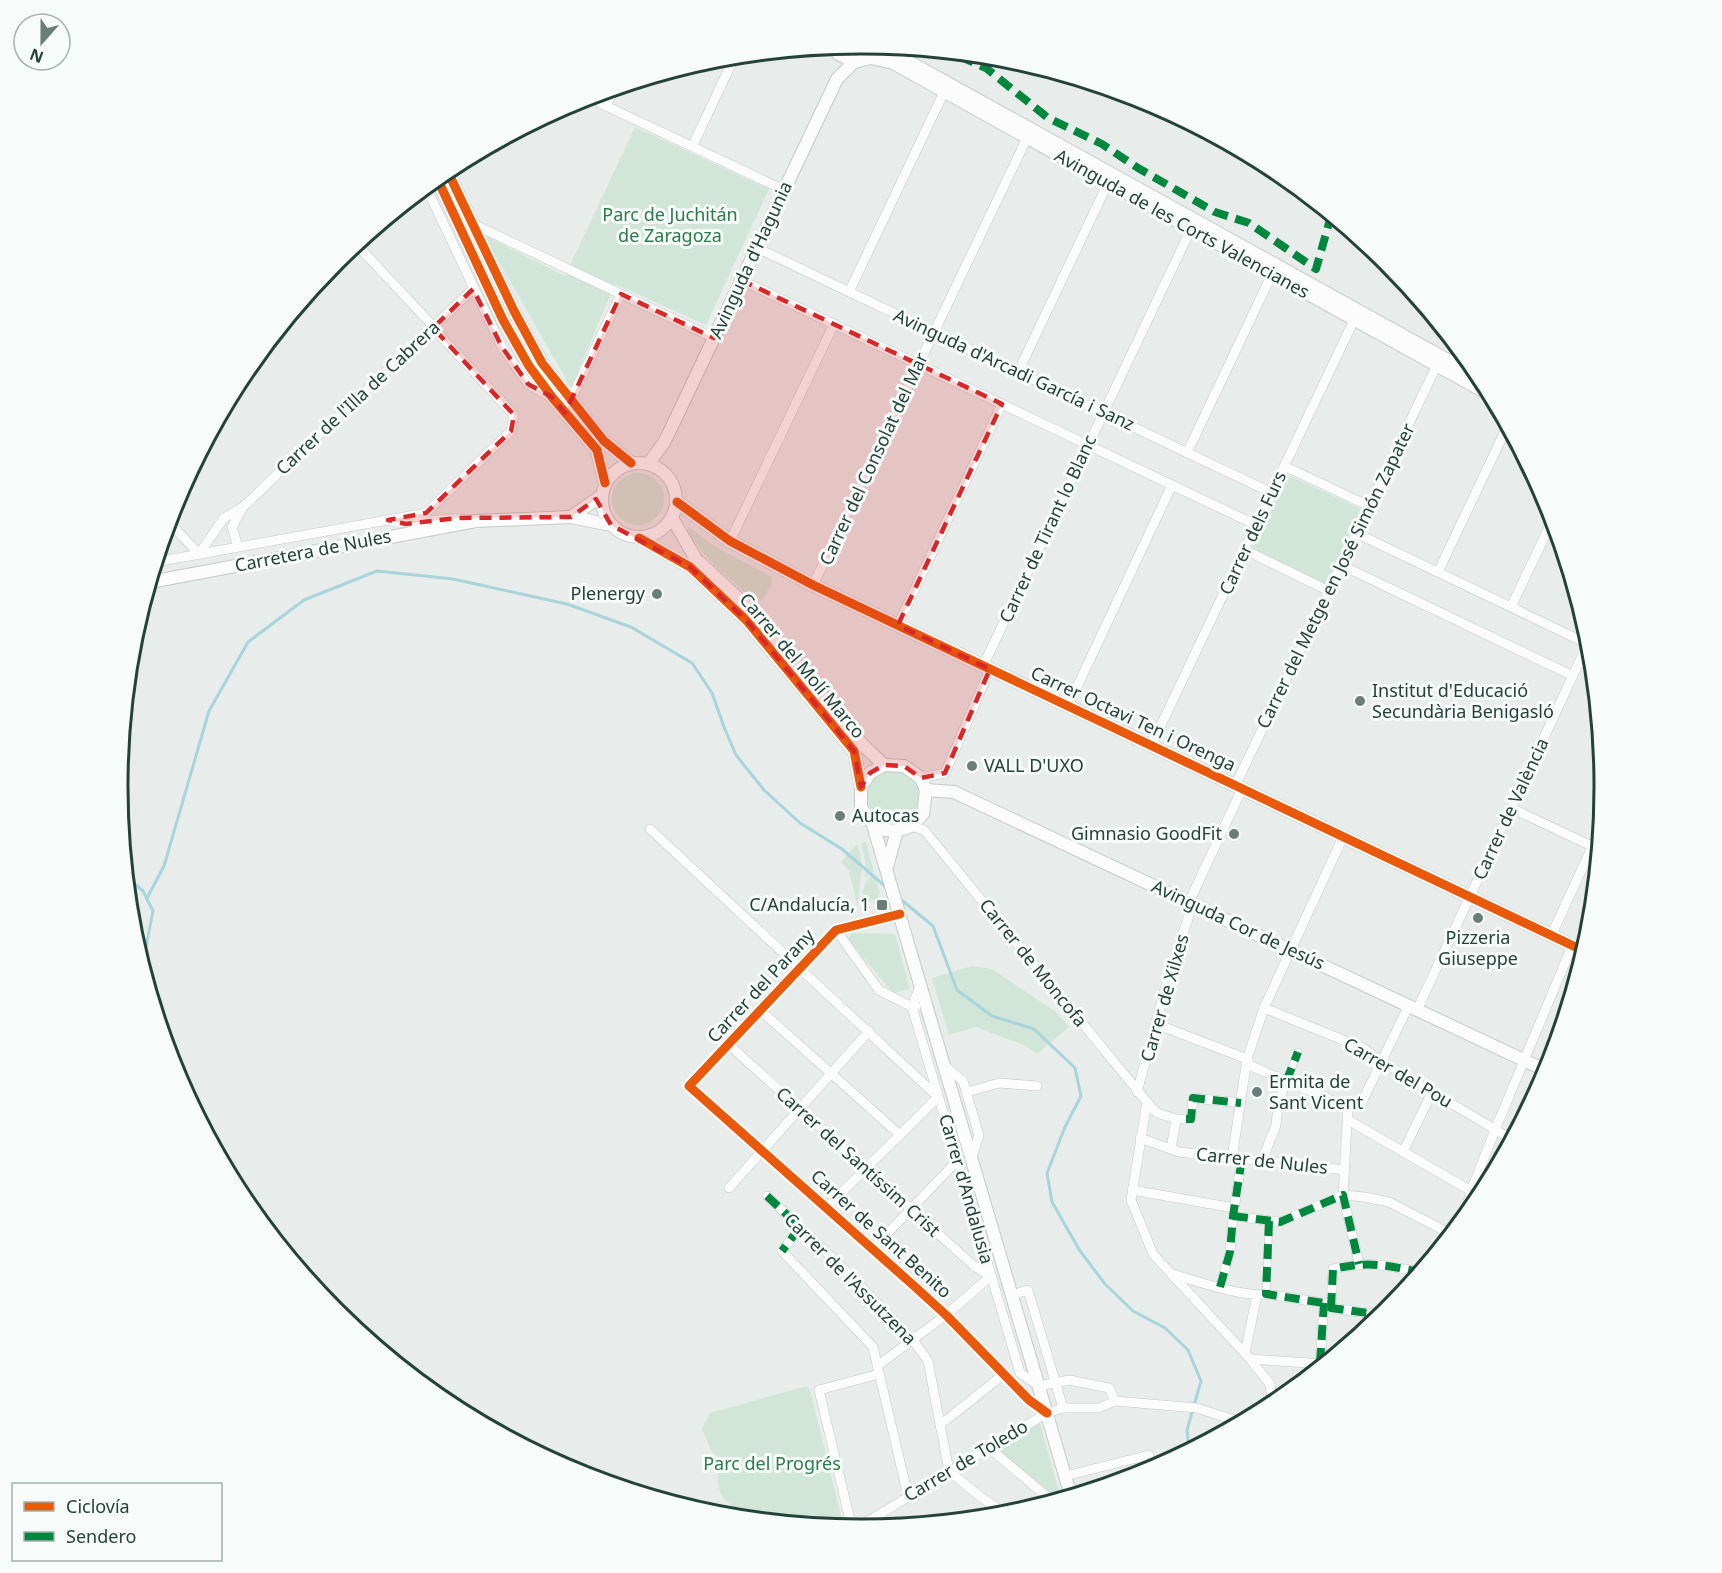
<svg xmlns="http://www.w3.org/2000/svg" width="1722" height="1573" font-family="'Noto Sans',sans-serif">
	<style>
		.green { fill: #d1e6d8 }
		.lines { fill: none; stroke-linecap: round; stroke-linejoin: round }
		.stream { stroke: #a9d4db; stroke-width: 3 }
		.pedestrian-casing { stroke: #c5cac8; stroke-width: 8 }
		.minor-casing { stroke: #c5cac8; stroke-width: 10 }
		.tertiary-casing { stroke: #c5cac8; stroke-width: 14 }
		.pedestrian { stroke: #fcfcfc; stroke-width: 7 }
		.minor { stroke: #fcfcfc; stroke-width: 9 }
		.tertiary { stroke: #fcfcfc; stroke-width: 12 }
		.quiet { stroke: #00873e; stroke-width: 8; stroke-dasharray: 15 8; stroke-linecap: butt }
		.cycleway-casing { stroke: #f7fbf9; stroke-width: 13 }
		.cycleway { stroke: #e8590c; stroke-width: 9 }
		.marked { fill: #d62828; fill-opacity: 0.2; stroke: #d62828; stroke-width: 4.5; stroke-dasharray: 12 8; stroke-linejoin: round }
		.poi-dot { fill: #697e78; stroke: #f7fbf9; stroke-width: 2 }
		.labels { text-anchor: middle; stroke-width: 6; stroke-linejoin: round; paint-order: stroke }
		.park-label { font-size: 18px; fill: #2d7a4b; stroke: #f7fbf9 }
		.street-label { font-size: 18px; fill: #24423a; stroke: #f7fbf9 }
		.poi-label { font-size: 18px; fill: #24423a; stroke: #f7fbf9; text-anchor: start }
		.rim { fill: none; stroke: #24423a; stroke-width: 3 }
	</style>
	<rect width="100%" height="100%" fill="#e8edeb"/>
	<g class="green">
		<polygon points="635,127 769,189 706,325 615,284 571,388 484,235 565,276"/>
		<circle cx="638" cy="499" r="26"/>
		<polygon points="1288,475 1361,509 1326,584 1253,548"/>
		<path d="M687,526L716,547L772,577L771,585L762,600L755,601C735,582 693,551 687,526Z"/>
		<circle cx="893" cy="796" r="26"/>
		<polygon points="866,842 874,872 865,877 865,860 861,843"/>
		<path d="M857,844C867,869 858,879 859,903L857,904L849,871L841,862Z"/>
		<path d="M874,873L880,892L877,899L864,903C861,890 864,881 874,873Z"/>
		<polygon points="852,933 895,934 910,989 893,993 848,939"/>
		<polygon points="972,966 992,969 1056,1012 1069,1027 1037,1054 1026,1046 976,1027 949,1035 932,978"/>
		<path d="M807,1386L810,1390L844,1528C814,1525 736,1523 721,1494C716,1483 718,1469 718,1457L711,1450L702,1429L710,1413Z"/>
		<polygon points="1040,1423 1061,1499 1058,1499 998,1450"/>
	</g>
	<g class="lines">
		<g class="stream">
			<polyline points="127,877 143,891 153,911 145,952 144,970"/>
			<polyline points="898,897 933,926 957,990 992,1016 1034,1029 1075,1068 1081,1096 1065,1127 1047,1173 1052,1202 1080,1251 1105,1284 1133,1311 1165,1328 1188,1350 1201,1381 1187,1430 1189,1450"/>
			<polyline points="147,898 164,866 209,711 248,642 304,600 377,571 453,579 567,604 631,627 692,663 712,693 724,727 736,755 764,790 800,823 842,849 886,887"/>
		</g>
		<g class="pedestrian-casing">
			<g id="pedestrian">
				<polyline points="1286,1082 1298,1052"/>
				<polyline points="1266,1294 1269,1221"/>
			</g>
		</g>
		<g class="minor-casing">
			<g id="minor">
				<polyline points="587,97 784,190"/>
				<polyline points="606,106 614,89"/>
				<polyline points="692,147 735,56"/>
				<polyline points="426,187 502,347 528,384 549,396"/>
				<polyline points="473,224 714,338"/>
				<polyline points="356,244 434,327"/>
				<polyline points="757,248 1272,493"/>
				<polyline points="741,280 1256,525"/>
				<polyline points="849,292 944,92"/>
				<polyline points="1018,372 1108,183"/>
				<polyline points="571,399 621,294"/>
				<polyline points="1187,453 1272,274"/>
				<polyline points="1284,466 1369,506"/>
				<polyline points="243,507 473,289"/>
				<path d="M392,521C418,527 444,515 470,520"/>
				<polyline points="169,522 199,554 224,518 243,507 232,527 238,547"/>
				<polyline points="1356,533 1588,644"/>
				<polyline points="730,541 834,324"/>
				<polyline points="1245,550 1329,591"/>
				<polyline points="156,562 426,513 511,431 514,415 433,328"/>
				<polyline points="1341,565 1573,676"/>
				<polyline points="1438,572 1507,427"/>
				<polyline points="813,585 1027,138"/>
				<polyline points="1511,607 1553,519"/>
				<polyline points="898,625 1002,404"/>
				<polyline points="1580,661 1592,667"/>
				<polyline points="983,666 1191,229"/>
				<polyline points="1068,706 1172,485"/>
				<polyline points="1151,746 1354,320"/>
				<polyline points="945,773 990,669"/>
				<polyline points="921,778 945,773"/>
				<polyline points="1235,786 1437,365"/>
				<polyline points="1511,808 1596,848"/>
				<polyline points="911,826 924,830 1147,1102 1131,1200 1153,1254 1250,1359 1270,1384 1273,1405"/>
				<polyline points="650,829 938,1097 832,1202"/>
				<polyline points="1189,902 1242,789"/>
				<polyline points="900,914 836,930 689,1086 913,1285 946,1315 1029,1400 1047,1413"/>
				<polyline points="836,930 879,990 912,1007 916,1007"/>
				<polyline points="1551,936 1599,832"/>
				<polyline points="921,984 912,1007 1020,1373 1039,1386 1069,1380 1109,1388 1115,1401"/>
				<polyline points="1264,1008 1363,1048 1382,1062 1511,1139"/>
				<polyline points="760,1010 900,1135"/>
				<polyline points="1417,1010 1589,641"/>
				<polyline points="1156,1024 1247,1059"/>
				<polyline points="728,1044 974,1266 991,1276 946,1315 877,1366"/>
				<polyline points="1247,1059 1251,1066 1348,1107"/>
				<polyline points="945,1066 963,1081 979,1135 972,1157"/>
				<polyline points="967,1092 999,1083 1037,1086"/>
				<polyline points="1137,1092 1168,978 1193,904"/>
				<polyline points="1147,1102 1157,1113 1176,1119 1171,1149"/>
				<polyline points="1348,1107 1343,1195 1359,1264"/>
				<polyline points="1348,1107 1361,1104 1408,1007"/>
				<polyline points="1176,1119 1191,1119 1193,1098 1241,1103"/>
				<polyline points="1348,1120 1480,1196"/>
				<polyline points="1140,1138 1179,1152 1345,1170"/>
				<polyline points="1403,1152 1432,1092"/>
				<polyline points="1232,1158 1247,1059 1264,1008 1343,837"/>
				<polyline points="1262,1161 1276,1125 1278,1105 1286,1082"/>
				<polyline points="729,1188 869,1031"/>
				<polyline points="1132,1190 1234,1208"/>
				<polyline points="767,1196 842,1267 913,1340 928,1361 949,1471 978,1495 1007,1515"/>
				<polyline points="1233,1216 1280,1222 1343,1195 1364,1197 1389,1202 1451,1234"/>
				<polyline points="1463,1219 1471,1191 1495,1130 1572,946"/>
				<polyline points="800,1227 782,1251 873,1347 908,1496"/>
				<polyline points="878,1243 957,1161"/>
				<path d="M1172,1274C1196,1281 1241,1297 1266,1294L1324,1303L1331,1308L1383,1315"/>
				<polyline points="1220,1287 1230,1252 1233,1216 1242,1158"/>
				<path d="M1331,1308L1333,1269C1369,1261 1385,1265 1419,1272"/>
				<polyline points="1245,1353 1257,1295"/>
				<polyline points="1250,1359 1323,1364"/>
				<polyline points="1320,1363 1324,1303"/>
				<polyline points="1063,1408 1099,1408 1115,1401 1197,1408 1240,1422"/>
				<polyline points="940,1425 1004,1374"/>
				<polyline points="988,1447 1052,1501"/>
				<polyline points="1065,1476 1149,1455"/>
				<polyline points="852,1529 819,1390 879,1374"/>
				<polyline points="855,1529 1047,1413 1063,1408 1028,1290 1012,1295"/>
			</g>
		</g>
		<g class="tertiary-casing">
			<g id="tertiary">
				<polyline points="887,46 897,55 1482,379"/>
				<polyline points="838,54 854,62 871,58 878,45"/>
				<polyline points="871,58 893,63 1490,395"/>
				<polyline points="447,170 514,311 542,363 604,441 631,463"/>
				<polyline points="437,178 503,320 529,366 552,397 597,450 605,483"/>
				<circle cx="639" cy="500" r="37"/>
				<polyline points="649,463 665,441 837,79 854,62"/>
				<polyline points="677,502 730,541 813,585 1584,951"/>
				<polyline points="571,517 601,496"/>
				<polyline points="672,518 696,559 754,613 863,745 884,765"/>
				<polyline points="639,538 690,567 747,621 854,751 861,787 861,808 873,825 885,830 897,831 911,826 923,814 926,790 921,778 904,766 884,765 870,773 861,787"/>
				<polyline points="150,582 476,521 571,517 611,525"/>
				<polyline points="926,790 954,792 1547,1071"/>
				<polyline points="873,825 1071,1496"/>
				<polyline points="887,867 897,831"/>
			</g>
		</g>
		<use href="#pedestrian" class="pedestrian"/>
		<use href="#minor" class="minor"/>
		<use href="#tertiary" class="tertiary"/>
		<g class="quiet">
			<polyline points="937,51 959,56 986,68 1048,118 1102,144 1138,168 1215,212 1249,223 1316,269 1331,216"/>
			<polyline points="1286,1082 1298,1052"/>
			<polyline points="1186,1119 1191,1119 1193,1098 1241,1103"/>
			<polyline points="767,1196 800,1227 782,1251"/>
			<polyline points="1233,1216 1280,1222 1343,1195 1359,1264"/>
			<polyline points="1269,1221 1266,1294 1324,1303 1331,1308 1383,1315"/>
			<polyline points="1220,1287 1230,1252 1233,1216 1242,1158"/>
			<path d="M1331,1308L1333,1269C1369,1261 1385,1265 1419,1272"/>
			<polyline points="1320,1363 1324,1303"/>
		</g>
		<g class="cycleway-casing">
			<g id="cycleway">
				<polyline points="447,170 514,311 542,363 604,441 631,463"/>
				<polyline points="437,178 503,320 529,366 552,397 597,450 605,483"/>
				<polyline points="677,502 730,541 813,585 1584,951"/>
				<polyline points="639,538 690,567 747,621 854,751 861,787"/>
				<polyline points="900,914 836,930 689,1086 913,1285 946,1315 1029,1400 1047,1413"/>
			</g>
		</g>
		<use href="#cycleway" class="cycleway"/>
	</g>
	<path class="marked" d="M741,280L1002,404L898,625L990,669L945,773L921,778L904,766L884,765L870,773L861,787L854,751L747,621L690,567L611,525L596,499L571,517L457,518L406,524L388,520L426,513L511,431L514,415L433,328L473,289L502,347L528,384L552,397L565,413L621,294L714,338Z"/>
	<g class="poi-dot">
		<circle cx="657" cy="594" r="6"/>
		<circle cx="1360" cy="701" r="6"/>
		<circle cx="972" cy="766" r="6"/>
		<circle cx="840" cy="816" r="6"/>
		<circle cx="1234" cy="834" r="6"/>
		<rect x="876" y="899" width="12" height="12" rx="3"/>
		<circle cx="1478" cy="918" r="6"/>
		<circle cx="1257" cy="1092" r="6"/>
	</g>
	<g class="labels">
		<g class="park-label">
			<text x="670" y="221">Parc de Juchitán<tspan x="670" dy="21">de Zaragoza</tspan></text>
			<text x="772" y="1470">Parc del Progrés</text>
		</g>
		<g class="street-label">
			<text transform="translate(1182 224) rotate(29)" y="6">Avinguda de les Corts Valencianes</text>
			<text transform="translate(751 260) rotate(-65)" y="6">Avinguda d'Hagunia</text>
			<text transform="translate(1014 370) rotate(25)" y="6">Avinguda d'Arcadi García i Sanz</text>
			<text transform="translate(358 398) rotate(-43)" y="6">Carrer de l'Illa de Cabrera</text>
			<text transform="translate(874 459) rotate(-65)" y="6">Carrer del Consolat del Mar</text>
			<text transform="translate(1048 529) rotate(-65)" y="6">Carrer de Tirant lo Blanc</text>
			<text transform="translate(1253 533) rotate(-65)" y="6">Carrer dels Furs</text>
			<text transform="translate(313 551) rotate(-11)" y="6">Carretera de Nules</text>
			<text transform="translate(1336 576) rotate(-64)" y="6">Carrer del Metge en José Simón Zapater</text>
			<text transform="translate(802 666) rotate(50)" y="6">Carrer del Molí Marco</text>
			<text transform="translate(1133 719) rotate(25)" y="6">Carrer Octavi Ten i Orenga</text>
			<text transform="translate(1511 809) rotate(-65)" y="6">Carrer de València</text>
			<text transform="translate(1238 925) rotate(25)" y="6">Avinguda Cor de Jesús</text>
			<text transform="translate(1033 963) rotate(51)" y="6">Carrer de Moncofa</text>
			<text transform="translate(761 986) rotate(-47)" y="6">Carrer del Parany</text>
			<text transform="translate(1165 998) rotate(-74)" y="6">Carrer de Xilxes</text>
			<text transform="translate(1398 1073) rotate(30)" y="6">Carrer del Pou</text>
			<text transform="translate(1262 1161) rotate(6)" y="6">Carrer de Nules</text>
			<text transform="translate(858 1162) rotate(42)" y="6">Carrer del Santíssim Crist</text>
			<text transform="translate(966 1189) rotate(74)" y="6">Carrer d'Andalusia</text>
			<text transform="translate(881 1234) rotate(42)" y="6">Carrer de Sant Benito</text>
			<text transform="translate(850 1279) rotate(45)" y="6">Carrer de l'Assutzena</text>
			<text transform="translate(966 1461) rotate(-31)" y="6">Carrer de Toledo</text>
		</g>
		<g class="poi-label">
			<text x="645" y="600" text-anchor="end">Plenergy</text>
			<text x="1372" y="697">Institut d'Educació<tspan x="1372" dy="21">Secundària Benigasló</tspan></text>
			<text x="984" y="772">VALL D'UXO</text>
			<text x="852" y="822">Autocas</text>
			<text x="1222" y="840" text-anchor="end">Gimnasio GoodFit</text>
			<text x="870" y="911" text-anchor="end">C/Andalucía, 1</text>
			<text x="1478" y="944" text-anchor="middle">Pizzeria<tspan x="1478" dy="21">Giuseppe</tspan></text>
			<text x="1269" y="1088">Ermita de<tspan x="1269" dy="21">Sant Vicent</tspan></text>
		</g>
	</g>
	<path d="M0 0H1722V1573H0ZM860 54H862A732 732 0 0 1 1594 786V787A732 732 0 0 1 862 1519H860A732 732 0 0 1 128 787V786A732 732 0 0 1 860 54Z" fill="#f7fbf9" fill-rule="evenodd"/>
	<path class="rim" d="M860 54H862A732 732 0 0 1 1594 786V787A732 732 0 0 1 862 1519H860A732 732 0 0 1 128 787V786A732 732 0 0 1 860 54Z"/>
	<rect x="12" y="1483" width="210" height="78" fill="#f7fbf9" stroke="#a3b1ad" stroke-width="1.5"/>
	<rect x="24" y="1502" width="30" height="9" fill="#e8590c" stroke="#a3b1ad" stroke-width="1.5"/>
	<text x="66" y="1513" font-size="18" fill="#24423a">Ciclovía</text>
	<rect x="24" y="1532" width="30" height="9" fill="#00873e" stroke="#a3b1ad" stroke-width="1.5"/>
	<text x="66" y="1543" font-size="18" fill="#24423a">Sendero</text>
	<g transform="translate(42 42) rotate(201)"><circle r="28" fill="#f7fbf9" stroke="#a3b1ad" stroke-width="1.5"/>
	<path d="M0-4.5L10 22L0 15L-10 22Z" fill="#697e78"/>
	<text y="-9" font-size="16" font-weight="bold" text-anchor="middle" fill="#24423a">N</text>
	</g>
</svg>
